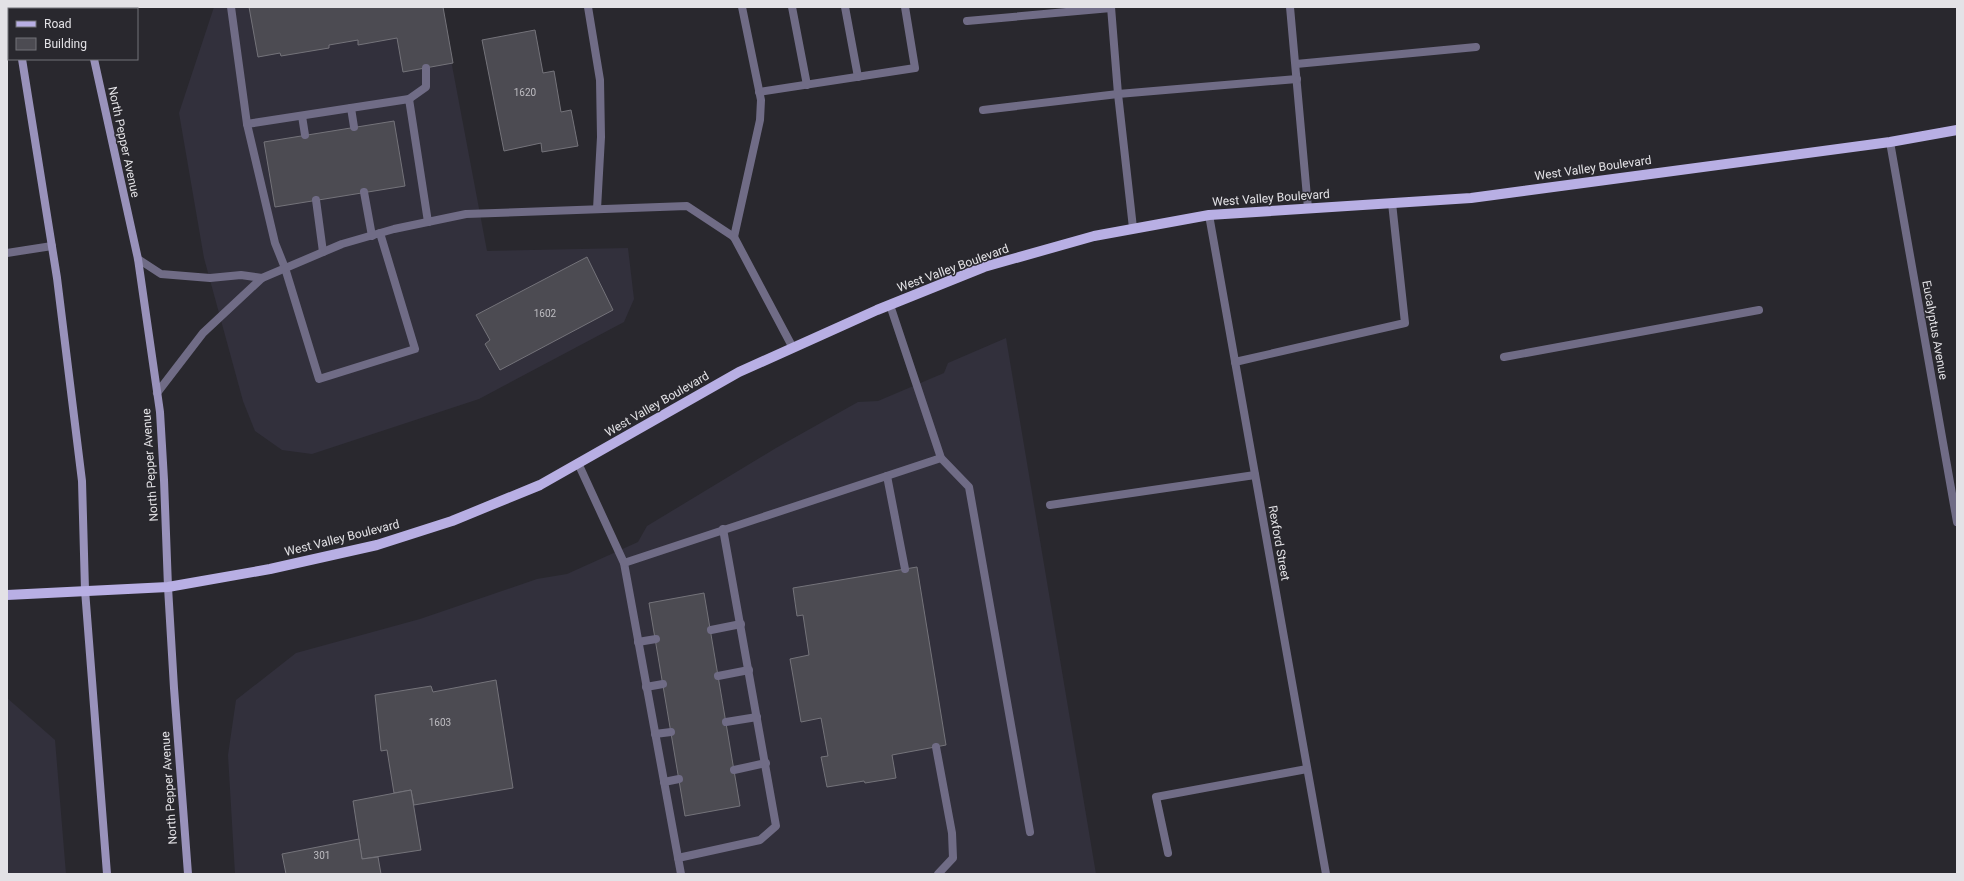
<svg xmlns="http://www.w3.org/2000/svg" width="1964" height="881" font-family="Roboto,sans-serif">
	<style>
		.built { fill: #32303c }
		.building { fill: #4c4b52; stroke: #74737a }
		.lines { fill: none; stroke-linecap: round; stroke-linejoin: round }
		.service { stroke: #706c86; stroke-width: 8 }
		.minor { stroke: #706c86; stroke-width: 8 }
		.secondary { stroke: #9992bb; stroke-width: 8 }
		.primary { stroke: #b8afe4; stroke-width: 10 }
		.labels { text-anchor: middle; stroke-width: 3; stroke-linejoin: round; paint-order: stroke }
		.number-label { font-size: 10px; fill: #bdbcc1 }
		.street-label { font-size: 12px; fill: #e3e2e6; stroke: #29282e }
	</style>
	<rect width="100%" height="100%" fill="#29282e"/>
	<g class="built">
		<polygon points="214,7 441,7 487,251 628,248 634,299 624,322 479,399 312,454 282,450 255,431 243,401 204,258 179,113"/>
		<polygon points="1006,338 1096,874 235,874 228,755 236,700 296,653 420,619 537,579 567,574 638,542 647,526 776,448 858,402 878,401 944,373 948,363"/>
		<polygon points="7,698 55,740 66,874 7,874"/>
	</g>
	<g class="building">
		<polygon points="249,7 443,7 453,63 403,72 397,38 358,45 358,40 329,45 329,48 281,56 280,53 258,57"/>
		<polygon points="535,30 543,73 554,71 561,112 571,110 578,146 542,152 541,143 504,151 482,40"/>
		<polygon points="394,121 405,186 275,207 264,142"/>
		<polygon points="587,257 613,310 500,370 485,344 490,340 476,315"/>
		<polygon points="917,567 946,745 892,755 896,778 865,783 864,781 827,787 821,757 828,756 821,718 801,722 790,659 809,655 803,615 797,616 793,588"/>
		<polygon points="704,593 740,806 685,816 649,603"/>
		<polygon points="496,680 513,788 414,805 411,790 394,793 387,750 381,751 375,695 431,686 433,692"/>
		<polygon points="411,790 421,850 362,859 353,801"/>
		<polygon points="359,839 362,859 378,857 381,874 286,874 282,854"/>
	</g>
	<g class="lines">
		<g class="service">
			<polyline points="231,7 247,124"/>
			<polyline points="588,7 600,80 601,137 597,209"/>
			<polyline points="792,7 807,85"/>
			<polyline points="845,7 858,77"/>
			<polyline points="1290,7 1308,208"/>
			<polyline points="967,21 1111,8"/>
			<polyline points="1296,64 1476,47"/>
			<polyline points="759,92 915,68 905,7"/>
			<polyline points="409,99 426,87 426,68"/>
			<polyline points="351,108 354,127"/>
			<polyline points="983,110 1118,94 1111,7"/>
			<polyline points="302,116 305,135"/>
			<polyline points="364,192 372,236"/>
			<polyline points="316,200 323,252"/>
			<polyline points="1133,228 1118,94 1297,79"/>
			<polyline points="380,233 415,349 319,379 285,268 275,243 247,124 409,99 428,222"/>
			<polyline points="734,237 760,120 761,100 742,7"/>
			<polyline points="7,253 52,246"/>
			<polyline points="138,259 161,274 210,278 241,275 262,278"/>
			<polyline points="890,305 941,458 969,487 1030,832"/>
			<polyline points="1504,357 1759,310"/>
			<polyline points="1235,362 1405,323 1392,203"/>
			<polyline points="157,393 203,333 262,278 342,244 394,229 466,214 687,206 734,237 793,348"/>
			<polyline points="578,463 624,563 681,874"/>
			<polyline points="887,476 905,569"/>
			<polyline points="1050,505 1255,475"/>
			<polyline points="624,563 941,458"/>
			<polyline points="711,630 741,624"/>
			<polyline points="638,642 656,639"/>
			<polyline points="718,676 749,670"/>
			<polyline points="646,687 663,684"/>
			<polyline points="726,722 757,717"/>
			<polyline points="655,734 671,732"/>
			<polyline points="936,747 952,833 953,858 938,874"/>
			<polyline points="734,770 766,763"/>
			<polyline points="664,782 679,779"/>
			<polyline points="1168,853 1156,797 1307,769"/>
			<polyline points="678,858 760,840 776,826 723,529"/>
		</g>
		<g class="minor">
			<polyline points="1890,142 1957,522"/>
			<polyline points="1209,215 1326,874"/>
		</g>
		<g class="secondary">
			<polyline points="14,7 14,9"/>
			<polyline points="83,7 83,9"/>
			<polyline points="22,59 57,278 82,481 85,590 107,874"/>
			<polyline points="94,59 138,259 160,412 164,480 168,587 174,688 188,874"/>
		</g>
		<polyline class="primary" points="7,595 168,587 270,569 377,545 452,521 540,485 739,372 877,310 984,267 1094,236 1209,215 1471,198 1890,142 1957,130"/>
	</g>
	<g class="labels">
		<g class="number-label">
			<text x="525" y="96">1620</text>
			<text x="545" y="317">1602</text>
			<text x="440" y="726">1603</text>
			<text x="322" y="859">301</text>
		</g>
		<g class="street-label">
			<text transform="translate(124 142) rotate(78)" y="4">North Pepper Avenue</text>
			<text transform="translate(1593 168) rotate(-8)" y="4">West Valley Boulevard</text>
			<text transform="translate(1271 198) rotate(-4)" y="4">West Valley Boulevard</text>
			<text transform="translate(953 268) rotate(-20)" y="4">West Valley Boulevard</text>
			<text transform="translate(1935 330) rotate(80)" y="4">Eucalyptus Avenue</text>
			<text transform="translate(657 404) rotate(-30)" y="4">West Valley Boulevard</text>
			<text transform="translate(150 465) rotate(-94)" y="4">North Pepper Avenue</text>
			<text transform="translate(342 538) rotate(-14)" y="4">West Valley Boulevard</text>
			<text transform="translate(1279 543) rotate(80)" y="4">Rexford Street</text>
			<text transform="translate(169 788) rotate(-94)" y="4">North Pepper Avenue</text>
		</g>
	</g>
	<rect width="1964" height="881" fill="none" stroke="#e3e2e6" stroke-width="16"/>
	<rect x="8" y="8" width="130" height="52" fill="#29282e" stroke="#737278"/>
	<rect x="16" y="21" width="20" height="6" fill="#b8afe4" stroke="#737278"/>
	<text x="44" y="28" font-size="12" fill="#e3e2e6">Road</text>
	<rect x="16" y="38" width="20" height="12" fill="#4c4b52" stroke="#737278"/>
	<text x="44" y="48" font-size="12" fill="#e3e2e6">Building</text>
</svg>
